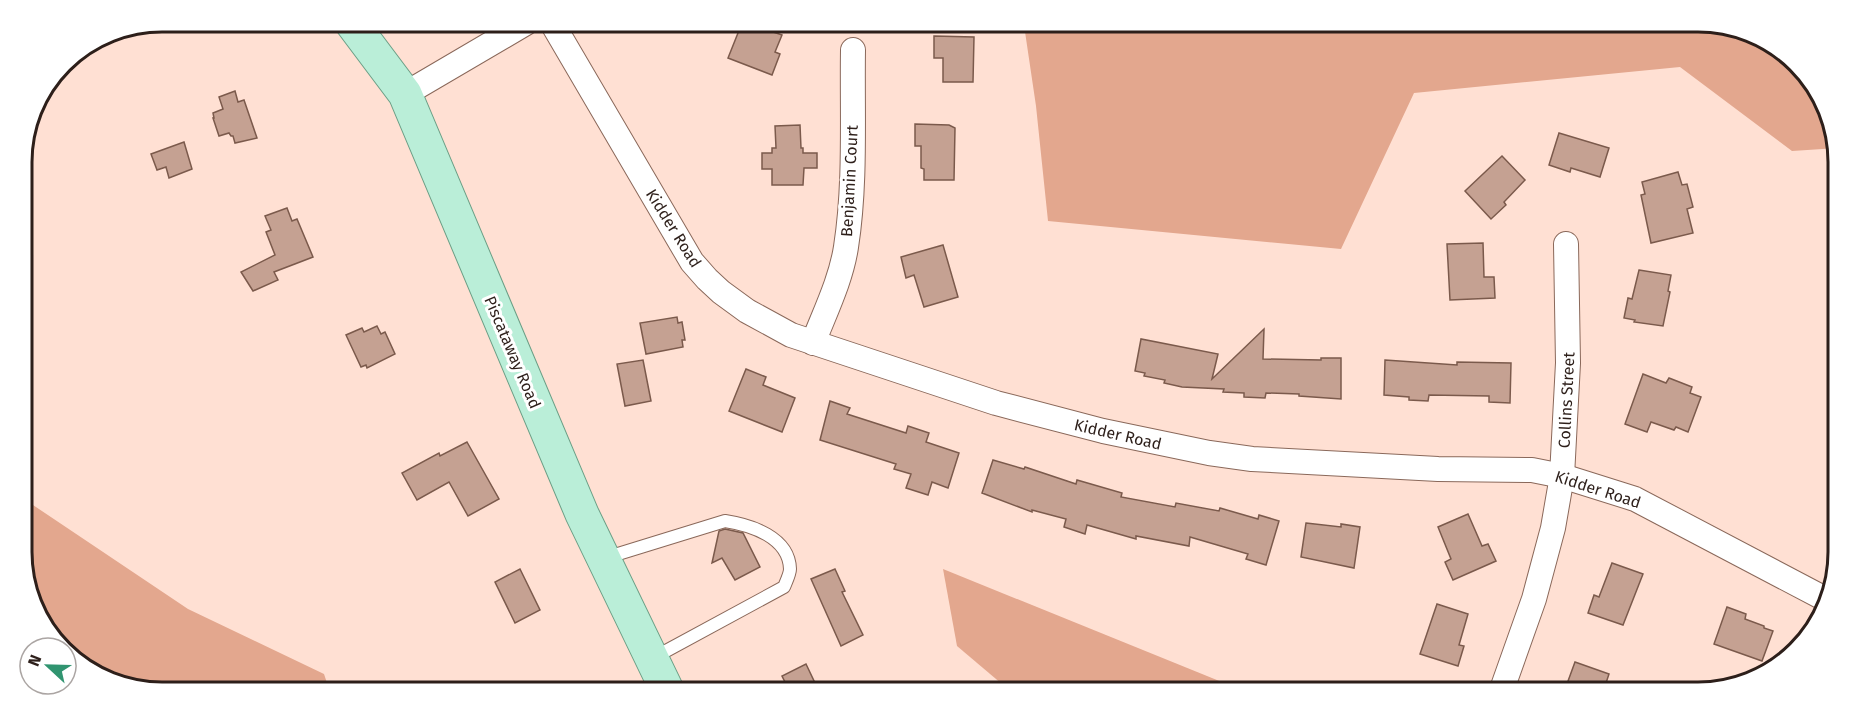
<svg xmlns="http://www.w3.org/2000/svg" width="1860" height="714" font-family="'Fira Sans',sans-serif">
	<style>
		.forest { fill: #e3a78e }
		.building { fill: #c5a192; stroke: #7b5a4c; stroke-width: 1.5 }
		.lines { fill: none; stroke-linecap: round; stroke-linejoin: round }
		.service-casing { stroke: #8a685a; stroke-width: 14 }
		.minor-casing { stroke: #8a685a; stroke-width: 26 }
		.primary-casing { stroke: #6b9e85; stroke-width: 35 }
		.service { stroke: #fff; stroke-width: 12 }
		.minor { stroke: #fff; stroke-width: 24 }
		.primary { stroke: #baeed8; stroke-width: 33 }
		.labels { text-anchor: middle; stroke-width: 6; stroke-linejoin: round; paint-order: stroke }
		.street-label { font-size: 16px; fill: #2d1f1a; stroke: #fff }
		.rim { fill: none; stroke: #2d1f1a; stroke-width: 3 }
	</style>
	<rect width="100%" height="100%" fill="#ffe0d3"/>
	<g class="forest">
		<polygon points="1024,25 1744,29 1810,76 1838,143 1838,148 1792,151 1680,67 1414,93 1341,249 1048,221 1036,106"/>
		<polygon points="30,503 188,609 324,674 328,686 116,685 66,652 66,648 60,648 56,645 24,579 23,504"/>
		<polygon points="943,569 1244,691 1009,690 957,646"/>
	</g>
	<g class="building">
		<polygon points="750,24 782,35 775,52 780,54 772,75 728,58 740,28 747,31"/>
		<polygon points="934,36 974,37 973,82 943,82 943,58 934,58"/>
		<polygon points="235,91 238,102 244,100 257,138 235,143 233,136 231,136 229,133 219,136 213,118 214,118 213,113 223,109 219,97"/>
		<polygon points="915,124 949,125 955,128 954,180 924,180 924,169 921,168 921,146 915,146"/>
		<polygon points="800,125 801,148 803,148 803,153 817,153 817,168 804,168 803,185 772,185 772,169 762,169 762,153 772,153 772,148 776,148 775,126"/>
		<polygon points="1559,133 1609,148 1600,177 1571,168 1570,172 1549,165"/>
		<polygon points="184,142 192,169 169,178 166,167 157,170 151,154"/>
		<polygon points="1502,156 1525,180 1504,202 1506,205 1491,219 1465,191"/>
		<polygon points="1678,172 1682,185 1687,184 1693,207 1687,209 1693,233 1651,243 1641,195 1645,194 1642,182"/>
		<polygon points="287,208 292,221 297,219 313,257 274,272 278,280 253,291 241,272 275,255 266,232 271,230 265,216"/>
		<polygon points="1483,243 1484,277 1494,277 1495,298 1450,300 1447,244"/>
		<polygon points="943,245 958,297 924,307 914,275 906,278 901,257"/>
		<polygon points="1639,270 1671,275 1668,291 1670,292 1663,326 1634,322 1635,320 1624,318 1628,298 1632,299"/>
		<polygon points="677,317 678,323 682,322 685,340 682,340 683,347 646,354 640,323"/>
		<polygon points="377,326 381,334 385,332 395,354 367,368 366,365 361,367 346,335 362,328 364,332"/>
		<polygon points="1264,329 1263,359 1321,360 1321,358 1341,358 1341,399 1299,396 1299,394 1266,393 1265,398 1244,397 1244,393 1223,392 1224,389 1182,387 1164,383 1165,380 1144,376 1145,373 1135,371 1141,339 1218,354 1212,379"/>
		<polygon points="643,360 651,401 625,406 617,364"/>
		<polygon points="1385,360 1457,365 1457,362 1511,363 1510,403 1489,402 1489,396 1429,395 1428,401 1409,400 1409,397 1384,395"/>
		<polygon points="746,369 766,377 763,385 795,398 782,432 729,411"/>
		<polygon points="1643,374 1666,383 1669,378 1692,387 1690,393 1701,397 1688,432 1676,427 1674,430 1651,422 1647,432 1625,424"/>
		<polygon points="830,401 850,408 847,414 906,433 908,426 929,433 926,442 959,453 948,488 932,482 928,495 906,488 911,474 894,469 896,464 820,440"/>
		<polygon points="467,442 499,499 468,516 449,482 417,500 402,473 439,453 440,456"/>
		<polygon points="993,460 1024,469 1025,467 1076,484 1077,480 1122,493 1121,497 1175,507 1176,503 1219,511 1220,508 1258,519 1259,515 1279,521 1266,565 1246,559 1248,554 1190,537 1189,546 1136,536 1136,539 1087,525 1085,534 1064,527 1066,519 1032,510 1032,512 982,493"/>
		<polygon points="1468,514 1482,546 1488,544 1496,561 1453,580 1445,562 1451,559 1438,527"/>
		<polygon points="1306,523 1341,527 1341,524 1360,527 1354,568 1301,557"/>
		<polygon points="725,529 743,533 760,567 735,580 722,558 712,563 719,531"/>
		<polygon points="1612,563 1643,574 1623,625 1588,613 1594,595 1599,597"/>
		<polygon points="520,569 540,610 515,623 495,582"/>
		<polygon points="835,569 845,591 842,592 863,635 841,646 811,579"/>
		<polygon points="1437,604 1468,614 1459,645 1464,646 1458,666 1420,654"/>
		<polygon points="1727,607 1746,614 1745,619 1764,626 1764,628 1773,631 1762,661 1714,644"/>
		<polygon points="1575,662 1609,674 1603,692 1564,692"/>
		<polygon points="806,664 815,683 803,689 788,688 782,676"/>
	</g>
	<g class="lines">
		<g class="service-casing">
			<path id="service" d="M605,558L725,521C751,525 789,537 790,569C790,574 786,582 784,587L653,658"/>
		</g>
		<g class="minor-casing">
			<g id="minor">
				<polyline points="552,23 692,262 707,279 721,292 747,311 791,335 996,403 1103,431 1209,453 1252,459 1438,469 1532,470 1562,476 1635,499 1829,601"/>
				<polyline points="405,94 526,23"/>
				<path d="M813,343C825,312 841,280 846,247C856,183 852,115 853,50"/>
				<polyline points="1501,692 1534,599 1553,528 1562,476 1568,363 1566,244"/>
			</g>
		</g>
		<g class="primary-casing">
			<polyline id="primary" points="351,22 405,94 582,514 666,688"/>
		</g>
		<use href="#service" class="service"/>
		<use href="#minor" class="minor"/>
		<use href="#primary" class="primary"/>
	</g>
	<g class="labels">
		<g class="street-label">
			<text transform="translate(849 181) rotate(-87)" y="6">Benjamin Court</text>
			<text transform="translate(674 228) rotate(58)" y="6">Kidder Road</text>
			<text transform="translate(513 352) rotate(67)" y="6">Piscataway Road</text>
			<text transform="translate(1566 400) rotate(-87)" y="6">Collins Street</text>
			<text transform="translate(1118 434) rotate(13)" y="6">Kidder Road</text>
			<text transform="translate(1598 489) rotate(18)" y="6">Kidder Road</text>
		</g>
	</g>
	<path d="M0 0H1860V714H0ZM162 32H1698A130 130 0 0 1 1828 162V552A130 130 0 0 1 1698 682H162A130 130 0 0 1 32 552V162A130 130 0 0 1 162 32Z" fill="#fff" fill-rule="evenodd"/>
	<path class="rim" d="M162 32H1698A130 130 0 0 1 1828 162V552A130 130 0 0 1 1698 682H162A130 130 0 0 1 32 552V162A130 130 0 0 1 162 32Z"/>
	<g transform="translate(48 666) rotate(292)"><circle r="28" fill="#ffffff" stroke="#aba5a3" stroke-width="1.5"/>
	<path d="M0-4.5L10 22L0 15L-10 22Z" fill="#309470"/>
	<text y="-9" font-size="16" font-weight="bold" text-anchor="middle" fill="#2d1f1a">N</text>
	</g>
</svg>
